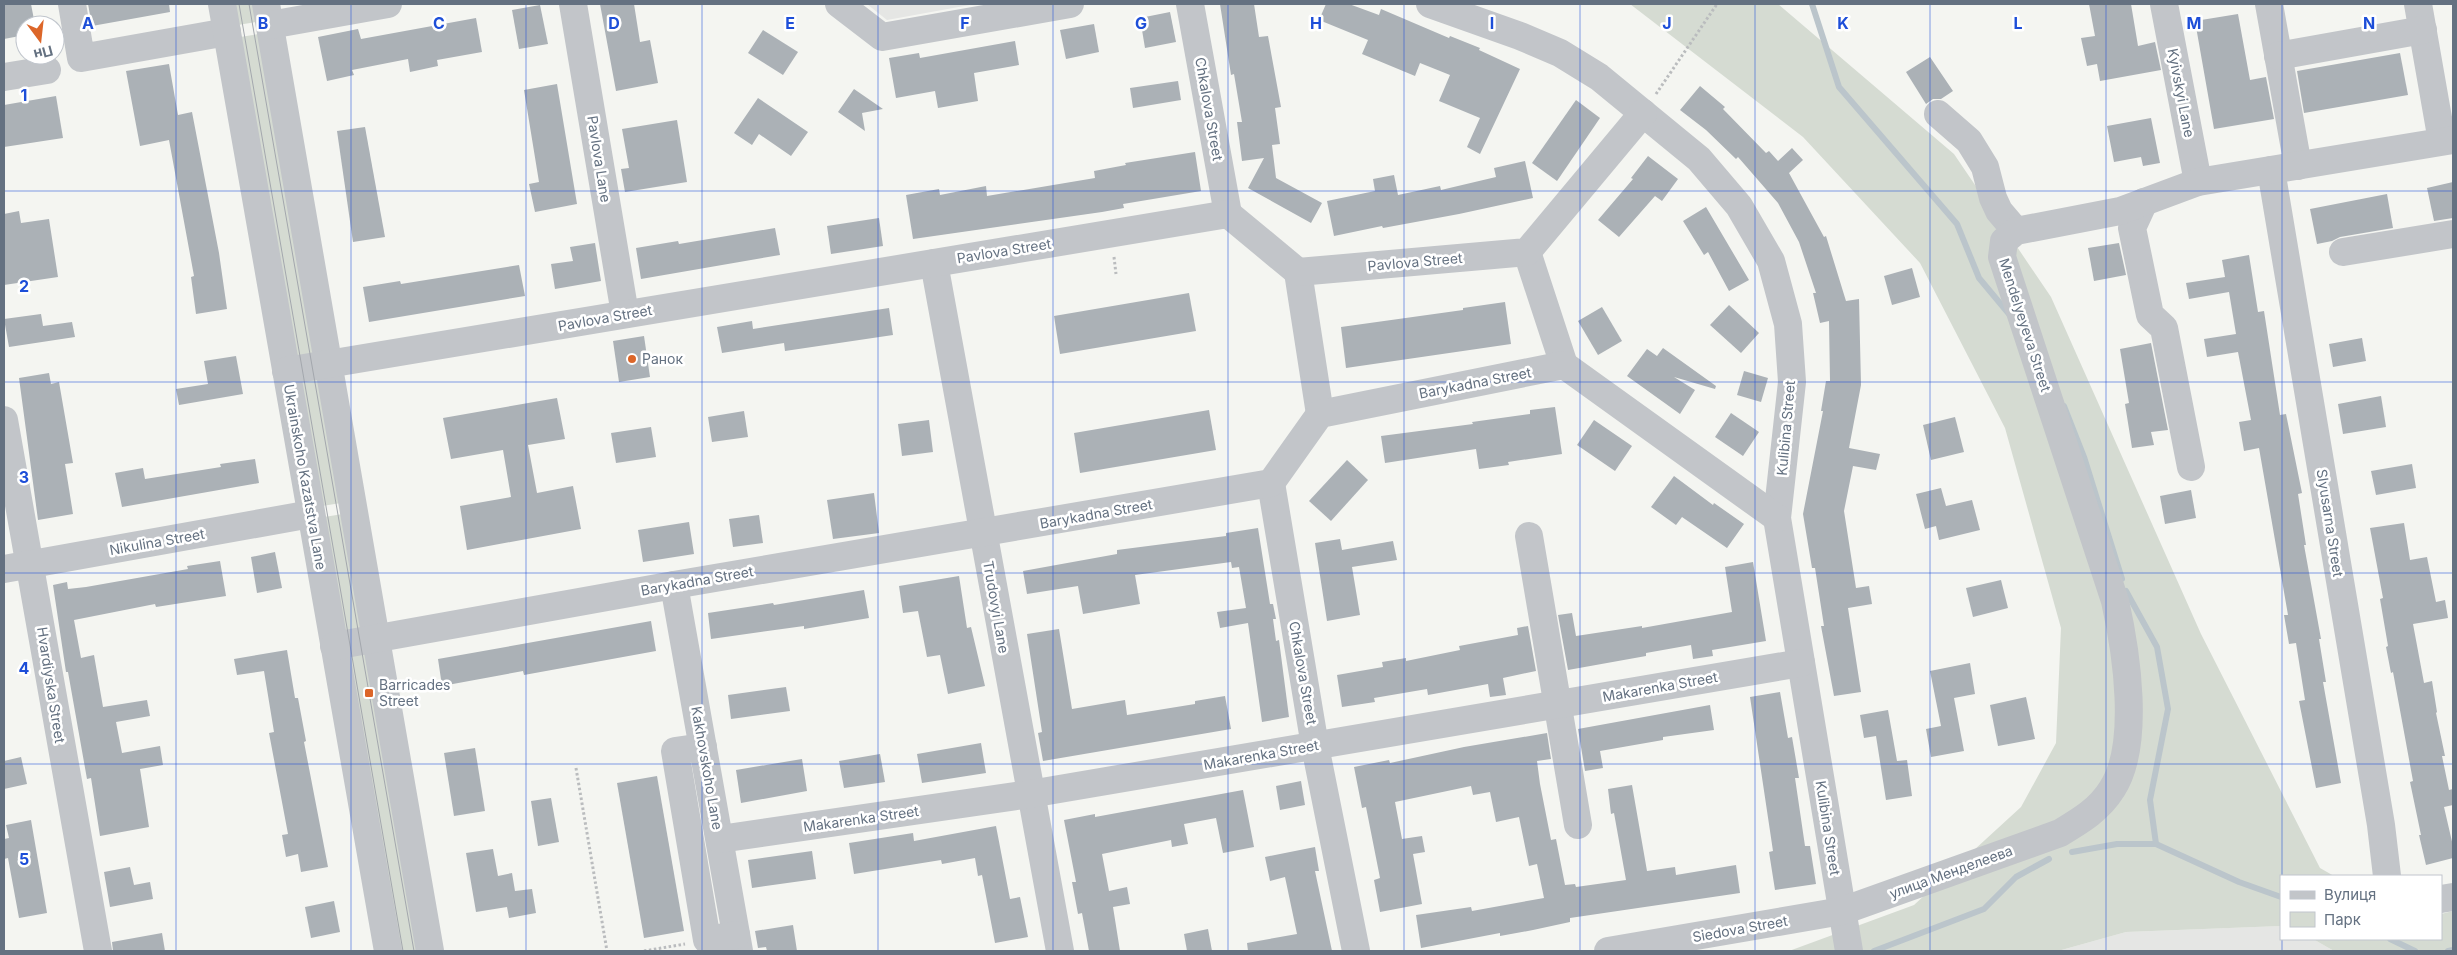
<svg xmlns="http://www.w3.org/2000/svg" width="2457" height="955" font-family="Inter,sans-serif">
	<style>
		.built { fill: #e5e6e4 }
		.green { fill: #d5dbd2 }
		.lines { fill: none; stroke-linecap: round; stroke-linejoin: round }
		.stream { stroke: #bbc5cb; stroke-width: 6 }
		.building { fill: #abb1b6 }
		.path { stroke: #babcbe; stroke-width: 3; stroke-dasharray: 2.5 2.5; stroke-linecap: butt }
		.minor { stroke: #c2c5c9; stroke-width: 28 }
		.tram { stroke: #a3a7ad; stroke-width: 1 }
		.grid { fill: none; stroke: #1d4ed8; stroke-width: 1; stroke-opacity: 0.55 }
		.poi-dot { fill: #dc6629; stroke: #fff; stroke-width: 2 }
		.labels { text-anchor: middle; stroke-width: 5; stroke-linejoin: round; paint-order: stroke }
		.street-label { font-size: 14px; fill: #647181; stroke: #fff }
		.poi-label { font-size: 14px; fill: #647181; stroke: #fff; text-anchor: start }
		.grid-label { font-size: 16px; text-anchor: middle; font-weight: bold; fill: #1d4ed8; stroke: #fff; stroke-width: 5; stroke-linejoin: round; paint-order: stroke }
	</style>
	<rect width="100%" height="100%" fill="#f4f5f1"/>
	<g class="built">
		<polygon points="867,4 975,4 887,20"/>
		<polygon points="2281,926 2281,939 2313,939 2334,951 2058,951 2126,932"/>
	</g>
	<g class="green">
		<polygon points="228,4 259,4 262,21 232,26"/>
		<polygon points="1630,4 1778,4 1954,154 2051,297 2201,634 2320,868 2334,876 2281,876 2281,926 2126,932 2058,951 1789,951 1914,905 2021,807 2056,743 2061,628 2005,428 1920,263 1803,137"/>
		<polygon points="265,33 322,359 290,364 234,38"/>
		<polygon points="324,370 347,502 316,507 293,375"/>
		<polygon points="349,513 370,634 339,640 318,518"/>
		<polygon points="372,646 425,951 393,951 341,651"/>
		<polygon points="2453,911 2453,951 2334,951 2313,939 2441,939 2441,914"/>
	</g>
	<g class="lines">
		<g class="stream">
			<polyline points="1812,4 1839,87 1957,224 1979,278 2009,314"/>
			<polyline points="2064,406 2084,457 2122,579"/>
			<polyline points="2126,591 2157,647 2168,709 2150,800 2156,844"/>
			<polyline points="2072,852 2117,844 2156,844 2239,882 2281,897"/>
			<polyline points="2390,939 2415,951"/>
			<polyline points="1874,951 1984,909 2016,877 2049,859"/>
			<polyline points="2448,951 2453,950"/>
		</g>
	</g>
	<g class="building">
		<polygon points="4,4 31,4 35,25 25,25 25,35 4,39"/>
		<polygon points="88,4 169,4 170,12 92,26"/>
		<polygon points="600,4 634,4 640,42 650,40 658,83 616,91"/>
		<polygon points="1220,4 1254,4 1259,37 1268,36 1281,107 1275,108 1280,144 1272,145 1276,178 1322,203 1311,223 1248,188 1264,158 1242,161 1237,122 1242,122 1234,74 1231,75"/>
		<polygon points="1326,4 1349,4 1379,15 1381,9 1449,38 1450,36 1480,48 1479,50 1520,69 1480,154 1467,147 1480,118 1439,101 1450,75 1420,63 1415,76 1362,54 1368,40 1319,20"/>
		<polygon points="2089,4 2131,4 2138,46 2155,42 2161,70 2100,81 2097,64 2087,66 2081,38 2095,36"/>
		<polygon points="540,5 548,44 519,49 512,10"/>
		<polygon points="1170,12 1176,42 1145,48 1140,18"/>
		<polygon points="2238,14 2250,80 2266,77 2274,119 2214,129 2195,21"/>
		<polygon points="476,18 482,52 437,60 438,66 410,72 408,59 352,70 354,75 327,81 318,37 358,29 361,39"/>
		<polygon points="1094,24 1099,52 1066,59 1060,30"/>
		<polygon points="763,30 798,52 783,75 748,53"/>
		<polygon points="1015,41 1019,65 974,73 978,101 938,108 935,91 896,98 889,58 919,53 920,58"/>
		<polygon points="2400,53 2408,95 2304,113 2297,71"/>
		<polygon points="1930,57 1953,91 1941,99 1933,99 1926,104 1906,72"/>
		<polygon points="169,64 178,115 192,112 219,253 227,309 196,314 191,277 194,276 169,140 140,146 126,71"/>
		<polygon points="1178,81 1181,100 1133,108 1130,88"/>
		<polygon points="557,84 577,204 535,212 529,184 539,182 524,90"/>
		<polygon points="1700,86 1725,107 1723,109 1766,153 1769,151 1778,161 1792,148 1803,160 1789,173 1824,237 1826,236 1846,301 1859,299 1861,385 1849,448 1880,454 1876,470 1853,466 1844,511 1856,588 1869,586 1872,604 1848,608 1861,692 1834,696 1821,626 1824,626 1815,568 1812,568 1803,514 1823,411 1821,411 1826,381 1830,381 1829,321 1820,323 1813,293 1816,293 1799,242 1778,203 1738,157 1736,159 1706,130 1680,110"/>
		<polygon points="854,89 883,109 862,113 865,131 838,112"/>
		<polygon points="56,96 63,138 4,147 4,105"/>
		<polygon points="758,98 808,132 791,156 759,134 752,145 734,133"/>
		<polygon points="1576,100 1600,118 1557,181 1532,163"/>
		<polygon points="2151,118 2160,163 2143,166 2141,157 2114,162 2107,126"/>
		<polygon points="677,120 687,182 625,192 621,169 629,168 622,129"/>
		<polygon points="365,127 385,237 353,242 337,131"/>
		<polygon points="1195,152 1201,191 1123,204 1124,208 1102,212 913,239 906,195 939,189 940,195 986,186 987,196 1095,178 1094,171 1126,165 1125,163"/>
		<polygon points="1648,156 1678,179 1662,201 1655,196 1619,237 1598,220 1633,179 1631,178"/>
		<polygon points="1525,161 1533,198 1459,214 1383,228 1382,226 1334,236 1327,201 1375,191 1373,179 1394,175 1398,195 1440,186 1441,190 1496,177 1494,168"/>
		<polygon points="2453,182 2453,218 2434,221 2427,188"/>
		<polygon points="2387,194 2393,228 2340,237 2332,241 2317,244 2310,209"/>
		<polygon points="1706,207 1749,280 1729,291 1708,252 1704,255 1683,221"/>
		<polygon points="19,211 21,223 49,219 58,277 4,285 4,214"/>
		<polygon points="879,218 883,246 831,254 827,226"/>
		<polygon points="775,228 780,255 641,279 636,248 678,241 679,244"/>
		<polygon points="595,243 601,281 555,289 551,264 573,261 570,247"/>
		<polygon points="2119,243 2126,275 2094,281 2088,248"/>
		<polygon points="2249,255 2258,312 2264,311 2280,415 2286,414 2302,493 2298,494 2306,545 2304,545 2321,639 2319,639 2326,682 2323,682 2341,783 2316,788 2299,701 2305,700 2296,643 2289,644 2284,615 2288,615 2259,448 2244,451 2239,422 2251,420 2238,352 2207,357 2204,339 2236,334 2229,292 2189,299 2186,283 2225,277 2222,260"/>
		<polygon points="519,265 525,296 369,322 363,287 400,281 401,284"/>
		<polygon points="1912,268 1920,297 1892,305 1884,276"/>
		<polygon points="1189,293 1196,331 1060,354 1054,316"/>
		<polygon points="1505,302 1511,344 1346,368 1341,327 1463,310 1463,308"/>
		<polygon points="1729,305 1759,333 1741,353 1710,325"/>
		<polygon points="1602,307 1622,341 1598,355 1578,321"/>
		<polygon points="889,308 893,335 785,351 784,343 722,353 717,327 752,321 753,329"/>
		<polygon points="41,314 43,326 72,322 75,337 9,347 4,319"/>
		<polygon points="644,336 650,377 619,382 613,341"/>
		<polygon points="2362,338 2366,361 2333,367 2329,344"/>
		<polygon points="2151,343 2168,430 2151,432 2154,445 2132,448 2125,404 2129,403 2120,349"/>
		<polygon points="1663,348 1716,386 1715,389 1674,377 1695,390 1680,414 1627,376 1647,349 1657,356"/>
		<polygon points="236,356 243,394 179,405 176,389 208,384 204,361"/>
		<polygon points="1744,371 1768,378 1761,402 1737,395"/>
		<polygon points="49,373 51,384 59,382 73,463 65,464 73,514 38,520 19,378"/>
		<polygon points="2381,396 2386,427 2343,434 2338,404"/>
		<polygon points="557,398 565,439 528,445 537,493 573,486 581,529 467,550 460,506 511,497 503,450 451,459 443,418"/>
		<polygon points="1555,407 1562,454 1508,462 1509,465 1479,469 1476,449 1385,463 1381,436 1473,424 1472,422 1530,414 1530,410"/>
		<polygon points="1209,410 1216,450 1080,473 1074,433"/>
		<polygon points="744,411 748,437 712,442 708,417"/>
		<polygon points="1731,413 1759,432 1743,456 1715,437"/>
		<polygon points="1955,417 1964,452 1931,460 1923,425"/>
		<polygon points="929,420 933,452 902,456 898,424"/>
		<polygon points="1594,420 1632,446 1615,471 1577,445"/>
		<polygon points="651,427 656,457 616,463 611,433"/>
		<polygon points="255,459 259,483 122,507 115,473 143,468 145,479 221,467 220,464"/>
		<polygon points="1347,460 1368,480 1331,521 1309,501"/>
		<polygon points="2412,464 2416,488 2376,495 2371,471"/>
		<polygon points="1674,476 1713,505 1714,503 1744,524 1727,548 1682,517 1676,525 1651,507"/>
		<polygon points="1941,488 1946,506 1972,500 1980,530 1939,540 1936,526 1925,529 1916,494"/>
		<polygon points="2191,490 2196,518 2165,524 2160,496"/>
		<polygon points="874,493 879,533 833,539 827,500"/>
		<polygon points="759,515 763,543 733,547 729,519"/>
		<polygon points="689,522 694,554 643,562 638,530"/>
		<polygon points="2404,523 2410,560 2427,557 2436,602 2445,600 2448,618 2413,624 2424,683 2432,681 2437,712 2436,713 2445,756 2442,756 2449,790 2453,789 2453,805 2444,807 2453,846 2453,858 2426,865 2419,835 2421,835 2410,782 2413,781 2393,672 2391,673 2386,647 2388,646 2380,599 2383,598 2370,528"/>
		<polygon points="1258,528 1270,604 1273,604 1276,619 1273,619 1276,641 1279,640 1289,717 1262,722 1248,623 1220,628 1217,612 1246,608 1239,567 1232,568 1231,562 1135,575 1140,604 1083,614 1078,586 1027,594 1023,571 1117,554 1117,550 1226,536 1226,533"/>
		<polygon points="1340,539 1342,550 1393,541 1397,560 1352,567 1360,615 1327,621 1315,543"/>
		<polygon points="275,552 282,588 257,593 251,557"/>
		<polygon points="220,561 226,596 156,607 155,604 74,620 81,658 94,655 103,707 147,700 150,716 116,722 122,753 160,746 163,765 140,769 149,827 100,836 91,778 87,779 68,672 66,672 53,585 67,582 68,589 86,587 188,569 187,566"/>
		<polygon points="1753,562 1766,641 1712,650 1713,656 1693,659 1691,645 1646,653 1646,656 1568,670 1558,615 1572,613 1576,636 1642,626 1642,628 1732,612 1725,567"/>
		<polygon points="959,576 967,628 971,627 985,686 948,694 940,655 927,657 918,611 903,613 899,586"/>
		<polygon points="2001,580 2008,608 1973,617 1966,588"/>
		<polygon points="864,590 869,618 804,629 804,626 711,639 708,613 773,603 774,605"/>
		<polygon points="651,621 656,651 524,675 523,671 442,686 438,659"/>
		<polygon points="1528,626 1536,671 1503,678 1506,695 1490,697 1488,684 1428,695 1427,689 1374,698 1375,702 1342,707 1337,675 1383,667 1382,662 1406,658 1406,661 1460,650 1459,646 1518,635 1517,628"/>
		<polygon points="1059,629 1072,709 1125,700 1127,715 1195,704 1195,701 1225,696 1231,729 1043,761 1038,733 1042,732 1027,634"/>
		<polygon points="287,650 295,698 298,698 306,741 304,742 328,867 301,872 298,854 286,857 282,835 288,834 269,733 274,732 264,671 237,675 234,659"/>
		<polygon points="1970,663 1975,694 1954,698 1964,751 1931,757 1926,729 1941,726 1930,671"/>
		<polygon points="786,687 790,711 731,719 728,695"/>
		<polygon points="1780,692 1788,738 1792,737 1799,778 1795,778 1805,846 1810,846 1816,884 1775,890 1769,852 1773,851 1750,697"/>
		<polygon points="2026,697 2035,739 1998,746 1990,705"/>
		<polygon points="1710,705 1714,730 1663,737 1663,740 1600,751 1603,768 1585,771 1578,729"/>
		<polygon points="1888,710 1897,761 1907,760 1912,796 1886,800 1876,736 1864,738 1860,715"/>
		<polygon points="1547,733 1551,759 1537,761 1540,784 1551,840 1556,839 1565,885 1575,884 1576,887 1626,880 1614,813 1611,814 1608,789 1632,785 1647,871 1675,867 1676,875 1736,865 1740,893 1570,918 1570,922 1533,930 1500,936 1500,933 1421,948 1416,915 1471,907 1472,911 1544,898 1537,864 1529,866 1519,817 1496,822 1490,792 1473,795 1471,786 1395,802 1402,839 1422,836 1425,852 1413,854 1422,904 1380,912 1374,880 1380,878 1366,807 1362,808 1354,767 1389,760 1390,763 1464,747"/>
		<polygon points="981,743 986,773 922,783 917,754"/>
		<polygon points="475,748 485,811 454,816 444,753"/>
		<polygon points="880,754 885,782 844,788 839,761"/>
		<polygon points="21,757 27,784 4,789 4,761"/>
		<polygon points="802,759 807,791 741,803 736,770"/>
		<polygon points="657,776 684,931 644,938 617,783"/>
		<polygon points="1301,781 1305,805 1280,810 1276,786"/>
		<polygon points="1243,790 1254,847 1223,853 1216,818 1184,824 1188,844 1172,847 1171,840 1102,854 1109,891 1127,887 1130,904 1113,907 1120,951 1089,951 1082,913 1078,914 1072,882 1076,882 1064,820 1095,814 1095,817"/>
		<polygon points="551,798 559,842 538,846 531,801"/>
		<polygon points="31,820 47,913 19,918 8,858 4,859 4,839 9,838 6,825"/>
		<polygon points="996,826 1010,899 1020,897 1028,937 995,943 982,875 978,876 975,858 942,864 941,860 854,874 849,843 913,833 914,841"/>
		<polygon points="1315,847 1319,871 1315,871 1332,951 1248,951 1247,943 1297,934 1285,877 1270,881 1265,857"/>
		<polygon points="493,849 498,876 512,873 515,891 532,889 536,913 509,918 507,907 476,912 466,853"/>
		<polygon points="812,851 816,879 752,888 748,860"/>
		<polygon points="130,867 134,885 150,882 153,899 110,907 104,872"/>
		<polygon points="334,901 340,932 311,938 305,907"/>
		<polygon points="793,925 797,951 767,951 766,947 758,948 755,931"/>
		<polygon points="1208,929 1212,951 1187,951 1184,934"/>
		<polygon points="162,933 165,951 113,951 112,942"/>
	</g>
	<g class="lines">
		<g class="path">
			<polyline points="1656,94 1717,4"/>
			<polyline points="1114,257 1116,274"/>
			<polyline points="576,768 607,951"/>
			<polyline points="644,951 685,944"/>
		</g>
		<g class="minor">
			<polyline points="72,4 81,58 227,32"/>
			<polyline points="222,4 388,951"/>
			<polyline points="266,4 430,951"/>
			<polyline points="573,4 625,314"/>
			<polyline points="839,4 882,37 1070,4"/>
			<polyline points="1190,4 1228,214"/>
			<polyline points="1430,4 1520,36 1560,53 1599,77 1699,159 1739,206 1771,261 1788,324 1792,382 1777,518 1849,951"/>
			<polyline points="2164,4 2198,182"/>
			<polyline points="2269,4 2298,166"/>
			<polyline points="2418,4 2442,141"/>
			<polyline points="270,25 388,4"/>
			<polyline points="2278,56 2423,30"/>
			<polyline points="4,77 47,70"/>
			<polyline points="1938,114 1969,141 1985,167 1993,198 1999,211 2016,231"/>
			<polyline points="2271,170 2381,825 2387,876"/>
			<polyline points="2144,202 2132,228 2150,315 2164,328 2191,467"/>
			<polyline points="1527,252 1564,365"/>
			<polyline points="2343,252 2453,234"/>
			<polyline points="934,263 1060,951"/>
			<polyline points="1298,272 1320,414"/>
			<polyline points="286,371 1228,214 1298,272 1527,252 1643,113"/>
			<polyline points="4,420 98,951"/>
			<polyline points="1271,483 1315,746 1356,951"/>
			<polyline points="1529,536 1578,825"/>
			<polyline points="4,569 311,514"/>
			<polyline points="674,585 739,951"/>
			<polyline points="334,646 674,585 1271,483 1320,414 1564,365 1777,518"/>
			<polyline points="703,747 675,751 707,940 736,935"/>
			<polyline points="720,839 1030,794 1801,663"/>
			<polyline points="2441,899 2453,897"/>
			<path d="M1608,951L1842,911L2060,833C2080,821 2099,810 2112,789C2141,745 2126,650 2115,601L2002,257L2004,241L2016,231L2120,211L2198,182L2453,140"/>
		</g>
		<g class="tram">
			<polyline points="239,4 403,951"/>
			<polyline points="249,4 414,951"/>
		</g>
	</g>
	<path class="grid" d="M176,4V951M351,4V951M526,4V951M702,4V951M878,4V951M1053,4V951M1228,4V951M1404,4V951M1580,4V951M1755,4V951M1930,4V951M2106,4V951M2282,4V876M4,191H2453M4,382H2453M4,573H2453M4,764H2453M2282,939V951"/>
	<g class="poi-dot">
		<circle cx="632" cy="359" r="5"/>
		<rect x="364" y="688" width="10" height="10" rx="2.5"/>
	</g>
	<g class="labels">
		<g class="street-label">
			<text transform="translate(2181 93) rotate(79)" y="5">Kyivskyi Lane</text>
			<text transform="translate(1209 109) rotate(80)" y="5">Chkalova Street</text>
			<text transform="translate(599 159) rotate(81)" y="5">Pavlova Lane</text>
			<text transform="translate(1004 251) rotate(-9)" y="5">Pavlova Street</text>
			<text transform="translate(1415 262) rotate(-5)" y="5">Pavlova Street</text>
			<text transform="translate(605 318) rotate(-10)" y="5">Pavlova Street</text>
			<text transform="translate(2025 325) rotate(72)" y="5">Mendelyeyeva Street</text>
			<text transform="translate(1475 383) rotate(-11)" y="5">Barykadna Street</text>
			<text transform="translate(1786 428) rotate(-85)" y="5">Kulibina Street</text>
			<text transform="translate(305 477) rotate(80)" y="5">Ukrainskoho Kazatstva Lane</text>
			<text transform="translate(1096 514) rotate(-10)" y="5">Barykadna Street</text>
			<text transform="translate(2330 523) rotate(81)" y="5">Slyusarna Street</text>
			<text transform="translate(157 542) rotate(-10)" y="5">Nikulina Street</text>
			<text transform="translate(697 581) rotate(-10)" y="5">Barykadna Street</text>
			<text transform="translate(996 607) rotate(80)" y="5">Trudovyi Lane</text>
			<text transform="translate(1303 673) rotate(80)" y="5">Chkalova Street</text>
			<text transform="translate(51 685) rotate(81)" y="5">Hvardiyska Street</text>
			<text transform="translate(1660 687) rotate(-10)" y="5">Makarenka Street</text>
			<text transform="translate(1261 755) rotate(-10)" y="5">Makarenka Street</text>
			<text transform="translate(707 768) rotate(80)" y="5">Kakhovskoho Lane</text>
			<text transform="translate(861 819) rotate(-8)" y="5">Makarenka Street</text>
			<text transform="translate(1828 828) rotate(81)" y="5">Kulibina Street</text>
			<text transform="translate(1951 872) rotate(-20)" y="5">улица Менделеева</text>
			<text transform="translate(1740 929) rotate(-10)" y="5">Siedova Street</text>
		</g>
		<g class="poi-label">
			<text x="642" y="364">Ранок</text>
			<text x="379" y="690">Barricades<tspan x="379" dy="16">Street</tspan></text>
		</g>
	</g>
	<g class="grid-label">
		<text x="88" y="29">A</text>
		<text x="263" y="29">B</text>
		<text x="439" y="29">C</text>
		<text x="614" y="29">D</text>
		<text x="790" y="29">E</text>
		<text x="965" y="29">F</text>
		<text x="1141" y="29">G</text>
		<text x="1316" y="29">H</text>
		<text x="1492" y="29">I</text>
		<text x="1667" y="29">J</text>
		<text x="1843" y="29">K</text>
		<text x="2018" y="29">L</text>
		<text x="2194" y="29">M</text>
		<text x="2369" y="29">N</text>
		<text x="24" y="101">1</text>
		<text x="24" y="292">2</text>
		<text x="24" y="483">3</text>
		<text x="24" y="674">4</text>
		<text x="24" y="865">5</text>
	</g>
	<rect width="2457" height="955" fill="none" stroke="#647181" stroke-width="10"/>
	<rect x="2280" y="875" width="162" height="65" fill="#ffffff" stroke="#c1c6cd"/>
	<rect x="2290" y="891" width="25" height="8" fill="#c2c5c9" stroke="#c1c6cd"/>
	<text x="2324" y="900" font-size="15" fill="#647181">Вулиця</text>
	<rect x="2290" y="912" width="25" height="15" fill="#d5dbd2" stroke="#c1c6cd"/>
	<text x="2324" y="925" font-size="15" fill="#647181">Парк</text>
	<g transform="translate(40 40) rotate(165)"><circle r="24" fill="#ffffff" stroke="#c1c6cd"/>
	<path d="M0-4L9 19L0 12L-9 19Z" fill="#dc6629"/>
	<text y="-8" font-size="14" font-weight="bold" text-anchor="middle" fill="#647181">Пн</text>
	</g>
</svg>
